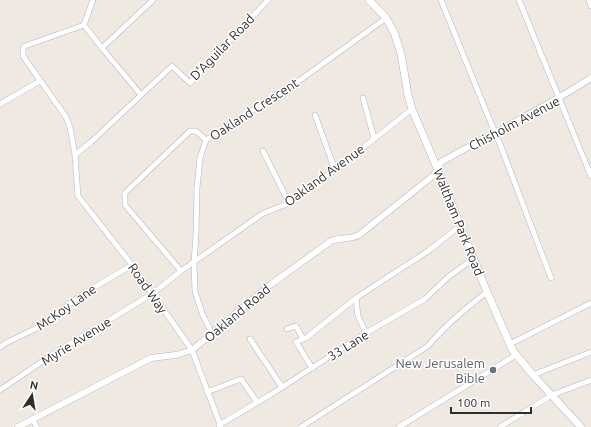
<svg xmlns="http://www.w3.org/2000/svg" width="591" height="427" font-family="Ubuntu,sans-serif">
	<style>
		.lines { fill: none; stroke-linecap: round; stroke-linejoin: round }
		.minor-casing { stroke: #b4b7c1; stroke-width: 6 }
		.tertiary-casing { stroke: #b4b7c1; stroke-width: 7 }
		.secondary-casing { stroke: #b4b7c1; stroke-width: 8 }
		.minor { stroke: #fff; stroke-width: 5 }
		.tertiary { stroke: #fff; stroke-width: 6 }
		.secondary { stroke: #fff; stroke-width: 7 }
		.worship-dot { fill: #6b7280; stroke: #fff; stroke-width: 1.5 }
		.labels { text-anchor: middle; stroke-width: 3; stroke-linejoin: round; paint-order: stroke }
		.street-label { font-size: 13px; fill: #2e2e2e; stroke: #fff }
		.worship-label { font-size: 13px; fill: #5b616d; stroke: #fff; text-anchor: end }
	</style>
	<rect width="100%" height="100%" fill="#efe9e1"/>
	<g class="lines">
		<g class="minor-casing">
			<g id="minor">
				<polyline points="441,0 486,111 500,144 551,278"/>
				<polyline points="519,0 591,176"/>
				<polyline points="589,0 591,6"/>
				<polyline points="84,25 25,46 23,49 23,56 66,117 70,127 75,155 78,196 132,265 192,350 221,427"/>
				<polyline points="84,25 102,48 141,95"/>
				<polyline points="84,25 93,0"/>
				<polyline points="102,48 153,0"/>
				<polyline points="363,98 374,138"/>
				<polyline points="0,104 40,81"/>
				<polyline points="315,115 335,170"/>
				<polyline points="263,151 289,203"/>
				<polyline points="75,155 91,142 172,66 190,83 268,0"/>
				<polyline points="181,271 125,205 125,193 190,131 196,131 206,140"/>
				<polyline points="287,329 296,326 303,339"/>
				<polyline points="366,333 358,316 356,298 428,251 460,226"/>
				<polyline points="212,334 202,313 195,291 194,263 196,235 197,188 200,158 206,140 303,78 386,18"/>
				<polyline points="250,339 282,387"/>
				<polyline points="510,344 591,303"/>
				<polyline points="0,347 6,343 37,328 83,294 132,265"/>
				<polyline points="312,368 296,342 306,338 356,298"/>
				<polyline points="533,375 591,352"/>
				<polyline points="0,390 53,354 152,294 181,271 262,214 289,203 335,170 412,109"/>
				<polyline points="207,392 241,379 257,402"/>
				<polyline points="32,419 37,427"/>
				<polyline points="219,425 270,395 366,333 425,299 448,277 473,259"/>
				<path d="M301,427L428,346C445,325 466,308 487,292"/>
				<polyline points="399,427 516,355"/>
				<polyline points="500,427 552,395 591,380"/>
			</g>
		</g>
		<g class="tertiary-casing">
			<path id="tertiary" d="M18,427L151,358L176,355L192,350L270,285L331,241C340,237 350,240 359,235L434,175L441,162C491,134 543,109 591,78"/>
		</g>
		<g class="secondary-casing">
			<polyline id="secondary" points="369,0 386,18 394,32 401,54 408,95 412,109 437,168 487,292 513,351 533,375 581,427"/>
		</g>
		<use href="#minor" class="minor"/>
		<use href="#tertiary" class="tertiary"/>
		<use href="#secondary" class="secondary"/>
	</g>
	<circle class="worship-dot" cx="493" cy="370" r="4"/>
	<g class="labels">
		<g class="street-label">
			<text transform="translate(222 47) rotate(-46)" y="5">D'Aguilar Road</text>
			<text transform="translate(254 109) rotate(-33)" y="5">Oakland Crescent</text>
			<text transform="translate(514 123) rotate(-28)" y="5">Chisholm Avenue</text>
			<text transform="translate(324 175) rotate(-36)" y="5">Oakland Avenue</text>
			<text transform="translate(459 222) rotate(68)" y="5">Waltham Park Road</text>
			<text transform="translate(148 288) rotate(55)" y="5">Road Way</text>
			<text transform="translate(66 307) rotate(-35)" y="5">McKoy Lane</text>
			<text transform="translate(237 313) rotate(-40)" y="5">Oakland Road</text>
			<text transform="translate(76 341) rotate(-32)" y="5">Myrie Avenue</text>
			<text transform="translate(348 345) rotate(-32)" y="5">33 Lane</text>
		</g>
		<g class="worship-label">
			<text x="485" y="368">New Jerusalem<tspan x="485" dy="15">Bible</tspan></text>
		</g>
	</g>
	<g transform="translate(32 395) rotate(12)" stroke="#ffffff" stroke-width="3" paint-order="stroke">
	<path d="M0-3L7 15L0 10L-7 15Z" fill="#2e2e2e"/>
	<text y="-6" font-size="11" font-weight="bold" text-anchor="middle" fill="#2e2e2e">N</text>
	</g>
	<path d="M451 407v6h80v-6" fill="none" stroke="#2e2e2e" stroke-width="2"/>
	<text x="457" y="407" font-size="12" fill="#2e2e2e" stroke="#ffffff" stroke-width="3" paint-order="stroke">100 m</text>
</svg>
